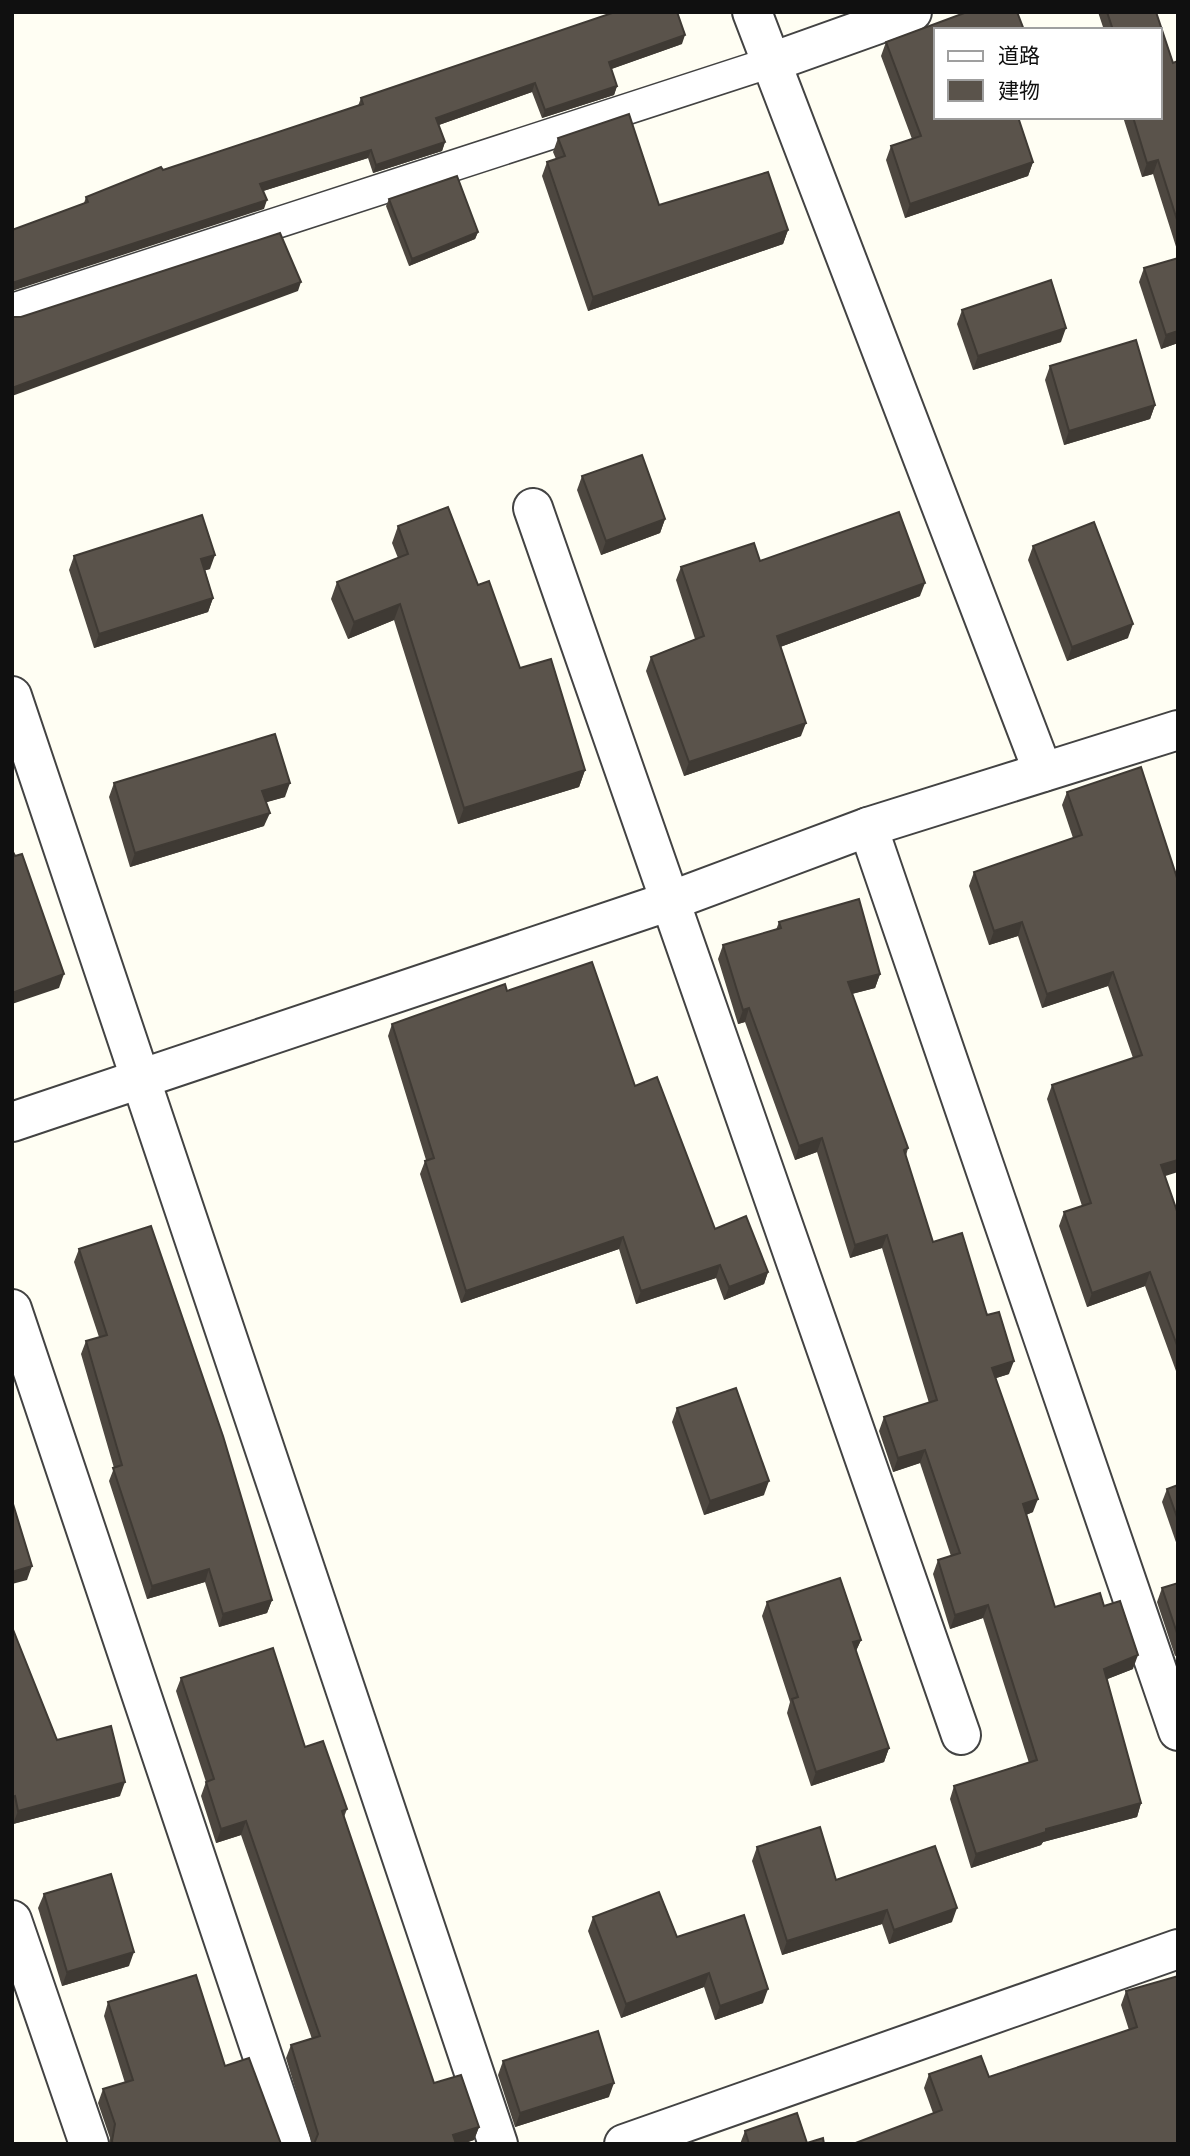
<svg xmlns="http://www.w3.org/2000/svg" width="1190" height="2156" font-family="'Noto Serif','Noto Sans JP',serif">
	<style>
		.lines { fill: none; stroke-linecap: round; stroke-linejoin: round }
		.service-casing { stroke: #434343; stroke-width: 33 }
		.minor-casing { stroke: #434343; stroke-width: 42 }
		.service { stroke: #fff; stroke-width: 30 }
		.minor { stroke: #fff; stroke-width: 38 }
		.wall { fill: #4d4740 }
		.shaded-wall { fill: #3f3a34 }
		.building { fill: #5a534b; stroke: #3f3a34; stroke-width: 2 }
	</style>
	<rect width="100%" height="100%" fill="#fffef3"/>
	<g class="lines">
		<g class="service-casing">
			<polyline id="service" points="12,309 772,62"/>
		</g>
		<g class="minor-casing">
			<g id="minor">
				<polyline points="752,12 1043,772"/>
				<polyline points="772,62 912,12"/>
				<polyline points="533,508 961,1735"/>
				<polyline points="12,696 498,2144"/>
				<polyline points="868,827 1178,1731"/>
				<polyline points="12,1122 670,901 868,827 1178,730"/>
				<polyline points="12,1309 292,2144"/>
				<polyline points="12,1920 89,2144"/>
				<polyline points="624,2144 1178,1949"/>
			</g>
		</g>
		<use href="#service" class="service"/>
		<use href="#minor" class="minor"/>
	</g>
	<g class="wall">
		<polygon points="1098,12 1156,12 1173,63 1178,61 1178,253 1153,174 1142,177 1123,117 1160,117 1160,30 1104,30"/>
		<polygon points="936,30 1033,162 1028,176 905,218 886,160 891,146 912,139 881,56 886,42"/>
		<polygon points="682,44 611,69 617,86 614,95 542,118 532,92 439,125 445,142 442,151 373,173 368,158 263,191 264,209 84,203 86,197 163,170 358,106 361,98"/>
		<polygon points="558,138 659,205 788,230 783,244 588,311 542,176 547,162 556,159 553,152"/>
		<polygon points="389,199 478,232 475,239 409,266 386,206"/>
		<polygon points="1144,268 1178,343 1161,349 1139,282"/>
		<polygon points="962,310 1061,342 973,370 957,324"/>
		<polygon points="1050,366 1155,405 1150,419 1064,445 1045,380"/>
		<polygon points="582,476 665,519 660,533 601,555 577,490"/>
		<polygon points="398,526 478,585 520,668 585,770 579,787 458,824 394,620 348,639 331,599 337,582 398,558 392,543"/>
		<polygon points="1033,546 1128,638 1067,661 1028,560"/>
		<polygon points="74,556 210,569 205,570 213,598 208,612 94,648 69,570"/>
		<polygon points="760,561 920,596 780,647 801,736 684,776 646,671 651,657 695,639 676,580 681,567"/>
		<polygon points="1141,767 1164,1176 1178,1214 1178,1371 1176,1371 1145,1286 1087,1307 1059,1226 1064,1212 1082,1206 1047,1099 1052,1085 1133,1058 1108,986 1042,1008 1018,936 989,945 969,886 974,872 1073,838 1062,805 1067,792"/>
		<polygon points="114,783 285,797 266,802 264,826 130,867 109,797"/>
		<polygon points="779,922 880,974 875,988 852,994 908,1148 906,1156 933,1242 987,1315 1009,1374 996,1378 1033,1512 1026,1515 1055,1607 1104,1606 1133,1669 1107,1679 1141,1803 1137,1817 1043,1842 1041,1845 971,1868 950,1799 954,1786 1029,1763 983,1618 950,1629 933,1574 938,1560 951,1556 920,1463 893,1472 879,1431 884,1417 929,1403 882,1248 850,1258 817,1152 795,1160 745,1022 738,1024 718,959 723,945 776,930"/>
		<polygon points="507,991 635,1086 715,1229 768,1272 764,1284 724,1300 716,1278 636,1304 619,1249 461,1303 420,1174 425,1161 426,1160 388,1036 392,1024"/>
		<polygon points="79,1249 272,1600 267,1613 219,1627 205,1582 147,1599 109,1481 114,1468 81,1354 86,1341 99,1337 74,1262"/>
		<polygon points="677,1408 764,1495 704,1515 672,1422"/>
		<polygon points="1178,1485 1178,1548 1162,1502 1167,1489"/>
		<polygon points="1178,1583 1178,1655 1175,1656 1157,1602 1162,1588"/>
		<polygon points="767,1602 861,1640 856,1651 889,1748 884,1762 811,1786 787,1713 790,1702 762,1616"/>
		<polygon points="12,1627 57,1740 120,1796 13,1824 12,1820"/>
		<polygon points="181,1678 305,1747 347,1809 344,1817 434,2083 479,2127 474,2140 462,2144 312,2144 286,2058 291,2045 312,2039 241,1835 216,1843 201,1796 206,1782 176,1691"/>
		<polygon points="757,1847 836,1880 952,1922 889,1944 882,1924 782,1955 752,1861"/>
		<polygon points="44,1894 129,1966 62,1986 38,1908"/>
		<polygon points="593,1917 677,1937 763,2003 715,2020 704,1987 621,2018 588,1931"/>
		<polygon points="1126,1991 1178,2144 933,2113 924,2088 929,2074 989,2077 1129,2030 1121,2005"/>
		<polygon points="108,2002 225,2066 281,2144 109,2144 110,2138 98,2103 103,2089 125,2083 104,2016"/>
		<polygon points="503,2061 609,2097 515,2127 498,2075"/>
		<polygon points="745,2131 807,2143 824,2144 740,2144"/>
	</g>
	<g class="shaded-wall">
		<polygon points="685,35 682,44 606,71 609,62"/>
		<polygon points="535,83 532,92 433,127 436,118"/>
		<polygon points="617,86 614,95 542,118 545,110"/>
		<polygon points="445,142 442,151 373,173 376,165"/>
		<polygon points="371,150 368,158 257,193 260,184"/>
		<polygon points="1158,160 1153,174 1142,177 1147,163"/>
		<polygon points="1033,162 1028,176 905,218 910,204"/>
		<polygon points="267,200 264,209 12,291 12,283"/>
		<polygon points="788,230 783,244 588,311 593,297"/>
		<polygon points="478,232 475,239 409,266 412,259"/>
		<polygon points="301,282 298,291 12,396 12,388"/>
		<polygon points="1066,328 1061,342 973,370 978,356"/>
		<polygon points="1178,331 1178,343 1161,349 1166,335"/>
		<polygon points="1155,405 1150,419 1064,445 1069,431"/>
		<polygon points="665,519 660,533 601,555 606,541"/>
		<polygon points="215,555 210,569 196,573 201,559"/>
		<polygon points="925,583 920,596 772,650 777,636"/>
		<polygon points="213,598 208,612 94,648 99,634"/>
		<polygon points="400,604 394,620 348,639 354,622"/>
		<polygon points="1133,624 1128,638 1067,661 1072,647"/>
		<polygon points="806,723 801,736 684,776 689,762"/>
		<polygon points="585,770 579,787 458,824 464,808"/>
		<polygon points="290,783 285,797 257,805 262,791"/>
		<polygon points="270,813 264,826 130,867 135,853"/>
		<polygon points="1022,922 1018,936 989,945 994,931"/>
		<polygon points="1113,972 1108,986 1042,1008 1047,994"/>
		<polygon points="64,974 59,988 12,1004 12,993"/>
		<polygon points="880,974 875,988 843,996 848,982"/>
		<polygon points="749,1008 745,1022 738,1024 743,1010"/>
		<polygon points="822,1138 817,1152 795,1160 799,1146"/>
		<polygon points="1178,1160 1178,1172 1156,1179 1161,1165"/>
		<polygon points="887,1235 882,1248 850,1258 855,1245"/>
		<polygon points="623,1237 619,1249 461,1303 466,1291"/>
		<polygon points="720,1265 716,1278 636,1304 641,1291"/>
		<polygon points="768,1272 764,1284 724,1300 729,1287"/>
		<polygon points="1150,1272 1145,1286 1087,1307 1092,1293"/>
		<polygon points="1014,1361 1009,1374 987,1381 992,1368"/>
		<polygon points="925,1450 920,1463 893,1472 898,1458"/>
		<polygon points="769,1481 764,1495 704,1515 710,1501"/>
		<polygon points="1038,1499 1033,1512 1018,1518 1023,1504"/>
		<polygon points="32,1566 27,1580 12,1584 12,1572"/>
		<polygon points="209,1569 205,1582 147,1599 152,1586"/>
		<polygon points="272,1600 267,1613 219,1627 223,1614"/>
		<polygon points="988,1605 983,1618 950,1629 955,1615"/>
		<polygon points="861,1640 855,1653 853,1642"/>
		<polygon points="1138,1655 1133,1669 1100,1682 1104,1669"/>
		<polygon points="889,1748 884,1762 811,1786 816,1772"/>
		<polygon points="125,1782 120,1796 13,1824 18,1811"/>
		<polygon points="1141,1803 1137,1817 1043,1842 1041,1845 971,1868 976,1854 1046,1829"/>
		<polygon points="246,1821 241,1835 216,1843 221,1829"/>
		<polygon points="957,1908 952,1922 889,1944 894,1930"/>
		<polygon points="887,1910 882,1924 782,1955 787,1941"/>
		<polygon points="134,1952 129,1966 62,1986 67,1972"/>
		<polygon points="709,1973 704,1987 621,2018 626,2004"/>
		<polygon points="768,1989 763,2003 715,2020 720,2006"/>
		<polygon points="614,2083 609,2097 515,2127 520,2113"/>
		<polygon points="479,2127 474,2140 462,2144 450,2144 453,2135"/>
	</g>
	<g class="building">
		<polygon points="615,12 677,12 685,35 609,62 617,86 545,110 535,83 436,118 445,142 376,165 371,150 260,184 267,200 12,283 12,230 88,202 86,197 161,167 163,170 363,104 361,98"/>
		<polygon points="967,12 1017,12 1024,30 936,30 936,117 1018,117 1033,162 910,204 891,146 921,136 886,42"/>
		<polygon points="1107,12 1156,12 1173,63 1178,61 1178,223 1158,160 1147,163 1133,117 1160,117 1160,30 1113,30"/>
		<polygon points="629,114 659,205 768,172 788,230 593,297 547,162 565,156 558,138"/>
		<polygon points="457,176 478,232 412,259 389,199"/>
		<polygon points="280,233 301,282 12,388 12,317 21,317"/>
		<polygon points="1178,258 1178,331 1166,335 1144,268"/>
		<polygon points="1051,280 1066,328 978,356 962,310"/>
		<polygon points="1136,340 1155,405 1069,431 1050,366"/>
		<polygon points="642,455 665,519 606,541 582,476"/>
		<polygon points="448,507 478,585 489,581 520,668 551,659 585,770 464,808 400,604 354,622 337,582 408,554 398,526"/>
		<polygon points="899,512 925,583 777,636 806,723 689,762 651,657 704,636 681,567 754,543 760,561"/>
		<polygon points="202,515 215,555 201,559 213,598 99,634 74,556"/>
		<polygon points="1094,522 1133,624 1072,647 1033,546"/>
		<polygon points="275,734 290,783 262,791 270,813 135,853 114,783"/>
		<polygon points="1141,767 1178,881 1178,1160 1161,1165 1178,1214 1178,1348 1150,1272 1092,1293 1064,1212 1091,1203 1052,1085 1142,1055 1113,972 1047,994 1022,922 994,931 974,872 1082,835 1067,792"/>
		<polygon points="12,850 15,856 22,854 64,974 12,993"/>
		<polygon points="859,899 880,974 848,982 908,1148 904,1150 933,1242 962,1233 987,1315 999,1312 1014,1361 992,1368 1038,1499 1023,1504 1055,1607 1100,1593 1104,1606 1120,1601 1138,1655 1104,1669 1141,1803 1046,1829 1046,1832 976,1854 954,1786 1037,1760 988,1605 955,1615 938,1560 960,1553 925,1450 898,1458 884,1417 937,1400 887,1235 855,1245 822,1138 799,1146 749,1008 743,1010 723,945 781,928 779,922"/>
		<polygon points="592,962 635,1086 657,1077 715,1229 746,1216 768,1272 729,1287 720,1265 641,1291 623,1237 466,1291 425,1161 434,1158 392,1024 505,984 507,991"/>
		<polygon points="151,1226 223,1436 272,1600 223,1614 209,1569 152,1586 113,1468 122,1465 86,1341 107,1335 79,1249"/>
		<polygon points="736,1388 769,1481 710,1501 677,1408"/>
		<polygon points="1178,1485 1178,1520 1167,1489"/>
		<polygon points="12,1504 13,1504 32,1566 12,1572"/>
		<polygon points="840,1578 861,1640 853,1642 889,1748 816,1772 792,1699 798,1697 767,1602"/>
		<polygon points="1178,1583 1178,1636 1162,1588"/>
		<polygon points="12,1627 57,1740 111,1726 125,1782 18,1811 15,1796 12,1797"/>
		<polygon points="273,1648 305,1747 323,1741 347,1809 342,1811 434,2083 461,2075 479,2127 453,2135 456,2144 314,2144 318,2134 291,2045 320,2036 246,1821 221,1829 206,1782 214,1779 181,1678"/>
		<polygon points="820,1827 836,1880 935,1846 957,1908 894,1930 887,1910 787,1941 757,1847"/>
		<polygon points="111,1874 134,1952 67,1972 44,1894"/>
		<polygon points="659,1892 677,1937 744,1915 768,1989 720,2006 709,1973 626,2004 593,1917"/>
		<polygon points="196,1975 225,2066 249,2058 281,2144 113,2144 112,2141 115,2124 103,2089 133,2080 108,2002"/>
		<polygon points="1178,1976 1178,2144 853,2144 942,2110 929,2074 981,2056 989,2077 1137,2027 1126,1991"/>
		<polygon points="598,2031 614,2083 520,2113 503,2061"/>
		<polygon points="797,2113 807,2143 823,2138 824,2144 749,2144 745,2131"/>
	</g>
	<rect width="1190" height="2156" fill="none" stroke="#101010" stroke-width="28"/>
	<rect x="934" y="28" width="228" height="91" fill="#ffffff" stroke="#9f9f9f" stroke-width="2"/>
	<rect x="948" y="51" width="35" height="10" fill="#ffffff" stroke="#9f9f9f" stroke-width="2"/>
	<text x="998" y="63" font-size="21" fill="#101010">道路</text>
	<rect x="948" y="80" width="35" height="21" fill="#5a534b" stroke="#9f9f9f" stroke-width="2"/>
	<text x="998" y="98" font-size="21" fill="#101010">建物</text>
</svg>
